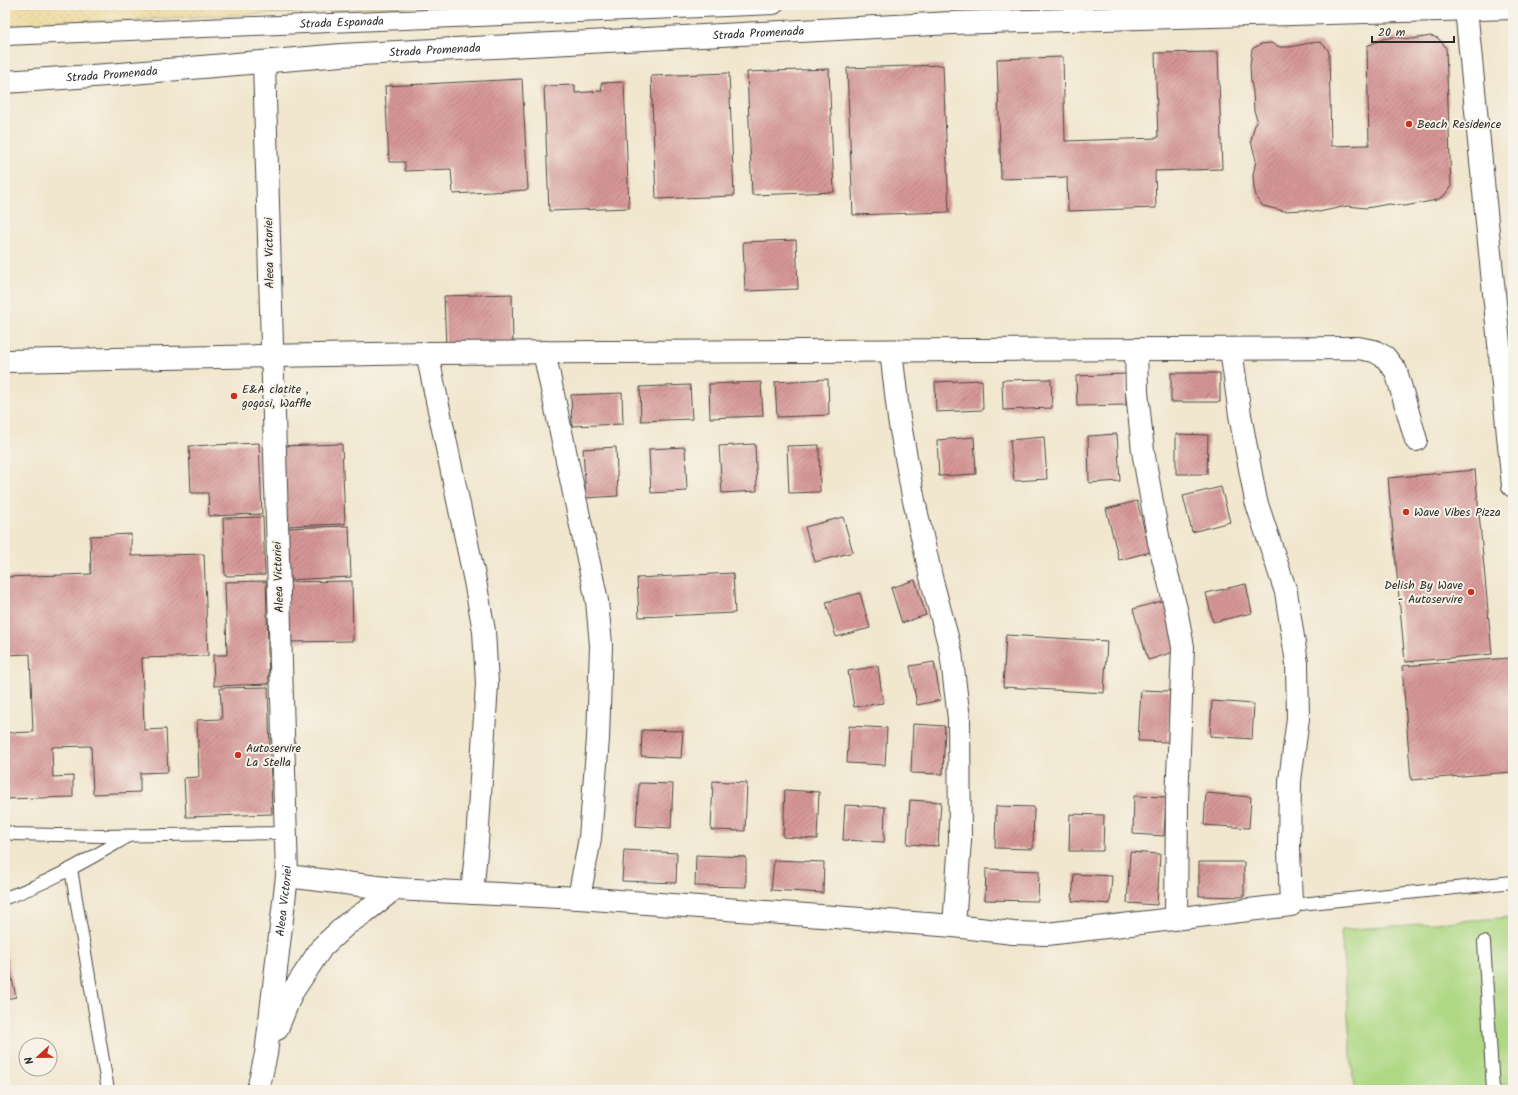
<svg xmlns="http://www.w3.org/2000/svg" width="1518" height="1095" font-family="Kalam,sans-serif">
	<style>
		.green { fill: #aed884; stroke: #6c8258 }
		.sand { fill: url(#sand-dots); stroke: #8c8264 }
		.building { fill: url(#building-hatch) }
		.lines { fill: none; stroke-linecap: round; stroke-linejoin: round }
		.service-casing { stroke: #494743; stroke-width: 14 }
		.pedestrian-casing { stroke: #494743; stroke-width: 20 }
		.minor-casing { stroke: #494743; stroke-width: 24 }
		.service { stroke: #fff; stroke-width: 12 }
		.pedestrian { stroke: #fff; stroke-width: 18 }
		.minor { stroke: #fff; stroke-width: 22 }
		.poi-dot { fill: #c8321e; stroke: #f7f3e8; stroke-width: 1.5 }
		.labels { text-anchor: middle; stroke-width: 4; stroke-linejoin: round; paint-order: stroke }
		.street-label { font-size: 12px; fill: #2b2b2b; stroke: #f7f3e8 }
		.poi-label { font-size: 12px; fill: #2b2b2b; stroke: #f7f3e8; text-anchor: start }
	</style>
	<defs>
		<pattern id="sand-dots" width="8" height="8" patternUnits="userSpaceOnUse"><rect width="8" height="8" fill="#eeda9e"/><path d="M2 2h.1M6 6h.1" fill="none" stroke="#cb8" stroke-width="1.8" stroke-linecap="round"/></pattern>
		<pattern id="building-hatch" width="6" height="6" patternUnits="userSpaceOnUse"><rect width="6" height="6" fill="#d59695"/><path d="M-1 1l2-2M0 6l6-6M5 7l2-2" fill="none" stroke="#ad7b7a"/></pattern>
	</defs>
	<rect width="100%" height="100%" fill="#f7f3e8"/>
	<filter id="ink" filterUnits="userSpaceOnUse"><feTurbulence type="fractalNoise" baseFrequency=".025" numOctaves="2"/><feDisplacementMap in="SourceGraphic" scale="8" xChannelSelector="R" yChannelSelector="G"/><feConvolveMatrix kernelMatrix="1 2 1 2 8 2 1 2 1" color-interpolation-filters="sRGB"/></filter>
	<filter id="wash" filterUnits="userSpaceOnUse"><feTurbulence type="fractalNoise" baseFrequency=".012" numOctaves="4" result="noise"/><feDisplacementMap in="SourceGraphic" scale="16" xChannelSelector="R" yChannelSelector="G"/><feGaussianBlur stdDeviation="0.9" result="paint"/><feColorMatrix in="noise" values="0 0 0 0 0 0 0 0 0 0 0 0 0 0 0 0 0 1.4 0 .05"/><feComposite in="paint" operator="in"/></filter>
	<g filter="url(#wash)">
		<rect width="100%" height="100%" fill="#f1e6ce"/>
		<polygon class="green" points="1513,917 1513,1090 1354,1090 1341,930"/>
		<polygon class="sand" points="5,5 445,5 5,26"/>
		<g id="blocks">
			<g class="building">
				<polygon points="1431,36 1438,38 1446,48 1451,186 1444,196 1437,200 1405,206 1389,204 1366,208 1347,206 1319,212 1304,210 1284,211 1263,206 1257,199 1254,188 1253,175 1256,160 1251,141 1254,128 1257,119 1254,111 1253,92 1251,81 1250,65 1252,49 1261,44 1271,43 1280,47 1290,47 1310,43 1320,42 1327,48 1329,53 1331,146 1369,145 1367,46 1383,39 1393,37 1412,39"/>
				<polygon points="1218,52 1222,169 1155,171 1156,208 1068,211 1067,177 1001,179 997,59 1063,57 1065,141 1158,138 1155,53"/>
				<polygon points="943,65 949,212 853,215 847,68"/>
				<polygon points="829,69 834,192 752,195 747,72"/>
				<polygon points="729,73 734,196 656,199 651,76"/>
				<polygon points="522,79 528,190 453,194 451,169 405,171 405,162 389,162 385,86"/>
				<polygon points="624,82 629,208 549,211 544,86 575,85 575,93 602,91 601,83"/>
				<polygon points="796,240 798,289 745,291 743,242"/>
				<polygon points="512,294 513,346 446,347 444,296"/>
				<rect x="1171" y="373" width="49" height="29"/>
				<polygon points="1126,374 1126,405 1077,406 1076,376"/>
				<polygon points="828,379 829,415 777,417 775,382"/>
				<polygon points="1051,379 1052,408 1003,410 1002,380"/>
				<polygon points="982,380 983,410 936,412 935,382"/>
				<polygon points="761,382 763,416 710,418 709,384"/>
				<polygon points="690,385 692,419 641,421 640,387"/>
				<polygon points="622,393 623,424 572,426 571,395"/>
				<polygon points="1117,434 1120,481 1089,483 1088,436"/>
				<polygon points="1176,434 1208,435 1207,474 1176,474"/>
				<polygon points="974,437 976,474 939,476 937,440"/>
				<polygon points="1044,437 1047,479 1014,481 1010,440"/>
				<polygon points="259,443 262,514 209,516 208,493 191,493 189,446"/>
				<polygon points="342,444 345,524 283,526 279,446"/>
				<polygon points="755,444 757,491 722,493 719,446"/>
				<polygon points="819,445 820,492 789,493 787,446"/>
				<polygon points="616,447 618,496 586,498 583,449"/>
				<polygon points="685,447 687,491 651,493 649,449"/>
				<polygon points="1475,470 1492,654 1405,662 1388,478"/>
				<polygon points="1221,487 1230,522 1192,532 1183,496"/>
				<polygon points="1137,501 1150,552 1119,560 1106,509"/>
				<polygon points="263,517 265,575 225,576 223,518"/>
				<polygon points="843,517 853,552 815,562 805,527"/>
				<polygon points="349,526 351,577 285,580 283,528"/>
				<polygon points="131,534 131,556 204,554 208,656 142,658 144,730 166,729 168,772 140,773 140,792 93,794 91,746 52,747 53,777 73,776 73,797 5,799 5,733 33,732 30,654 5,655 5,577 91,574 90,536"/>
				<polygon points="733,573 735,613 639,617 637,578"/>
				<polygon points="915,580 926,615 902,623 891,588"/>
				<polygon points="266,581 269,684 214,686 213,655 227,655 225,582"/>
				<polygon points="352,581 353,641 288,642 287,582"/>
				<polygon points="1246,584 1252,613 1213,622 1206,593"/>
				<polygon points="860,593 870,628 836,637 826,602"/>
				<polygon points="1165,600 1180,650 1148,660 1133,609"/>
				<polygon points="1006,635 1107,641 1104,693 1003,687"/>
				<polygon points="1510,658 1513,701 1513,772 1411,780 1402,666"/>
				<polygon points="934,662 941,700 917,705 910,666"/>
				<polygon points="878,666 883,703 854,707 848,671"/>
				<polygon points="268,687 272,814 186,817 184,778 199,777 197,720 222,719 220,688"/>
				<polygon points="1141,690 1170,691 1168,742 1138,741"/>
				<polygon points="1212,701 1254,704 1252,739 1210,736"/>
				<polygon points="913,724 945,726 943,774 911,773"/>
				<polygon points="849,726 887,728 885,765 847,763"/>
				<polygon points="642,730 683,731 681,758 641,756"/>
				<polygon points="713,781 747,783 745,831 711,830"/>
				<polygon points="639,783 673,784 671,828 636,826"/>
				<polygon points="785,790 819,792 817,839 783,837"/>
				<polygon points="1206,793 1251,797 1249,828 1204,825"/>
				<polygon points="1134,796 1166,797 1164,836 1133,834"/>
				<polygon points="910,800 941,802 938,846 907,844"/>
				<polygon points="845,805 885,807 884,842 843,840"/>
				<polygon points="996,806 1034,807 1033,849 995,848"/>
				<polygon points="1070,814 1104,815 1103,851 1069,851"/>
				<polygon points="624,850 677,853 676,883 622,881"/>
				<polygon points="1130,852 1160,854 1157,905 1127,903"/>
				<polygon points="696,855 746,857 746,887 695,886"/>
				<polygon points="774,860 824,862 823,893 771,890"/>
				<polygon points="1199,862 1244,862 1244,897 1199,896"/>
				<polygon points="986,869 1039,871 1038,901 985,900"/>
				<polygon points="1074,874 1112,876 1110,904 1072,901"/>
				<polygon points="5,946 16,997 5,999"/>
			</g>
		</g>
	</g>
	<g filter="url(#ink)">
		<use href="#blocks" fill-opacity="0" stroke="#494743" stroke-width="1"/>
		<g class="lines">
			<g class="service-casing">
				<g id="service">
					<polyline points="5,831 13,834 102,836 285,833"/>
					<polyline points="71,869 108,1090"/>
					<path d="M5,898C49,883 89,859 129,836"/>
					<polyline points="1291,905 1513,882"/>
					<polyline points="1484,942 1493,1090"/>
				</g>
			</g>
			<g class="pedestrian-casing">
				<g id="pedestrian">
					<path id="s1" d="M5,36L774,5"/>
				</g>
			</g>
			<g class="minor-casing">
				<g id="minor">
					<polyline points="1466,9 1513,486"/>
					<path id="s2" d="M5,82L121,74L341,55L952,23L1513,8"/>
					<polyline points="1136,349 1137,392 1143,451 1159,542 1176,609 1183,647 1177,801 1176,918"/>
					<polyline points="891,351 899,419 913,496 931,577 951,652 959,719 960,840 954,926"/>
					<polyline points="544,352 597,601 601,645 598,739 590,838 579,898"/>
					<polyline points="427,353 475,581 484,631 487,684 477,842 472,893"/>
					<polyline points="5,361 427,353 1358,348 1374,351 1385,357 1396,371 1416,440"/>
					<polyline points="287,876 394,889 579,898 954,926 1013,933 1047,934 1291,905 1289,849 1290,781 1298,718 1297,663 1286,592 1256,501 1240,415 1231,349"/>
					<polyline points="277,1029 291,994 322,947 347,924 365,912 394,889"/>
					<path id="s3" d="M258,1090L266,1054L287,876L264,62"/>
				</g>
			</g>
			<use href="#service" class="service"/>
			<use href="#pedestrian" class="pedestrian"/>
			<use href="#minor" class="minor"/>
		</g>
	</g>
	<g class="poi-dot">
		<circle cx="1409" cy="124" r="4"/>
		<circle cx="234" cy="396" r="4"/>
		<circle cx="1406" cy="512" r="4"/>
		<circle cx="1471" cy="592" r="4"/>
		<circle cx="238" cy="755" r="4"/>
	</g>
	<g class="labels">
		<g class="street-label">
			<text dy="4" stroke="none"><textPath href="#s1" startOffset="337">Strada Espanada</textPath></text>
			<text dy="4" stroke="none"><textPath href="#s2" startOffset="755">Strada Promenada</textPath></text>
			<text dy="4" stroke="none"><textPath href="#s2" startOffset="431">Strada Promenada</textPath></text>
			<text dy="4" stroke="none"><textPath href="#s2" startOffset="107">Strada Promenada</textPath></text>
			<text transform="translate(269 253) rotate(-91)" y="4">Aleea Victoriei</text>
			<text transform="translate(278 577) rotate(-92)" y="4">Aleea Victoriei</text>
			<text dy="4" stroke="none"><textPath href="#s3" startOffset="191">Aleea Victoriei</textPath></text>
		</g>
		<g class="poi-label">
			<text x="1417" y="128">Beach Residence</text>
			<text x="242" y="393">E&amp;A clatite ,<tspan x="242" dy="14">gogosi, Waffle</tspan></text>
			<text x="1414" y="516">Wave Vibes Pizza</text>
			<text x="1463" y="589" text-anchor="end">Delish By Wave<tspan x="1463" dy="14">- Autoservire</tspan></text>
			<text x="246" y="752">Autoservire<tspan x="246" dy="14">La Stella</tspan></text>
		</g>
	</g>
	<rect width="1518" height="1095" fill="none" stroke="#f7f3e8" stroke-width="20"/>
	<g transform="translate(38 1057) rotate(248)"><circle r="19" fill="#f7f3e8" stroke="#a5a39c"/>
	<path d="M0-3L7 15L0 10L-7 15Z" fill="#c8321e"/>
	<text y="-6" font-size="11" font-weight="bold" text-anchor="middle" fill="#2b2b2b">N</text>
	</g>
	<path d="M1372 36v6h82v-6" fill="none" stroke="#2b2b2b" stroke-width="2"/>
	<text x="1378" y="36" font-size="12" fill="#2b2b2b" stroke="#f7f3e8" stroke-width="3" paint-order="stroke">20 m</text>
</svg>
